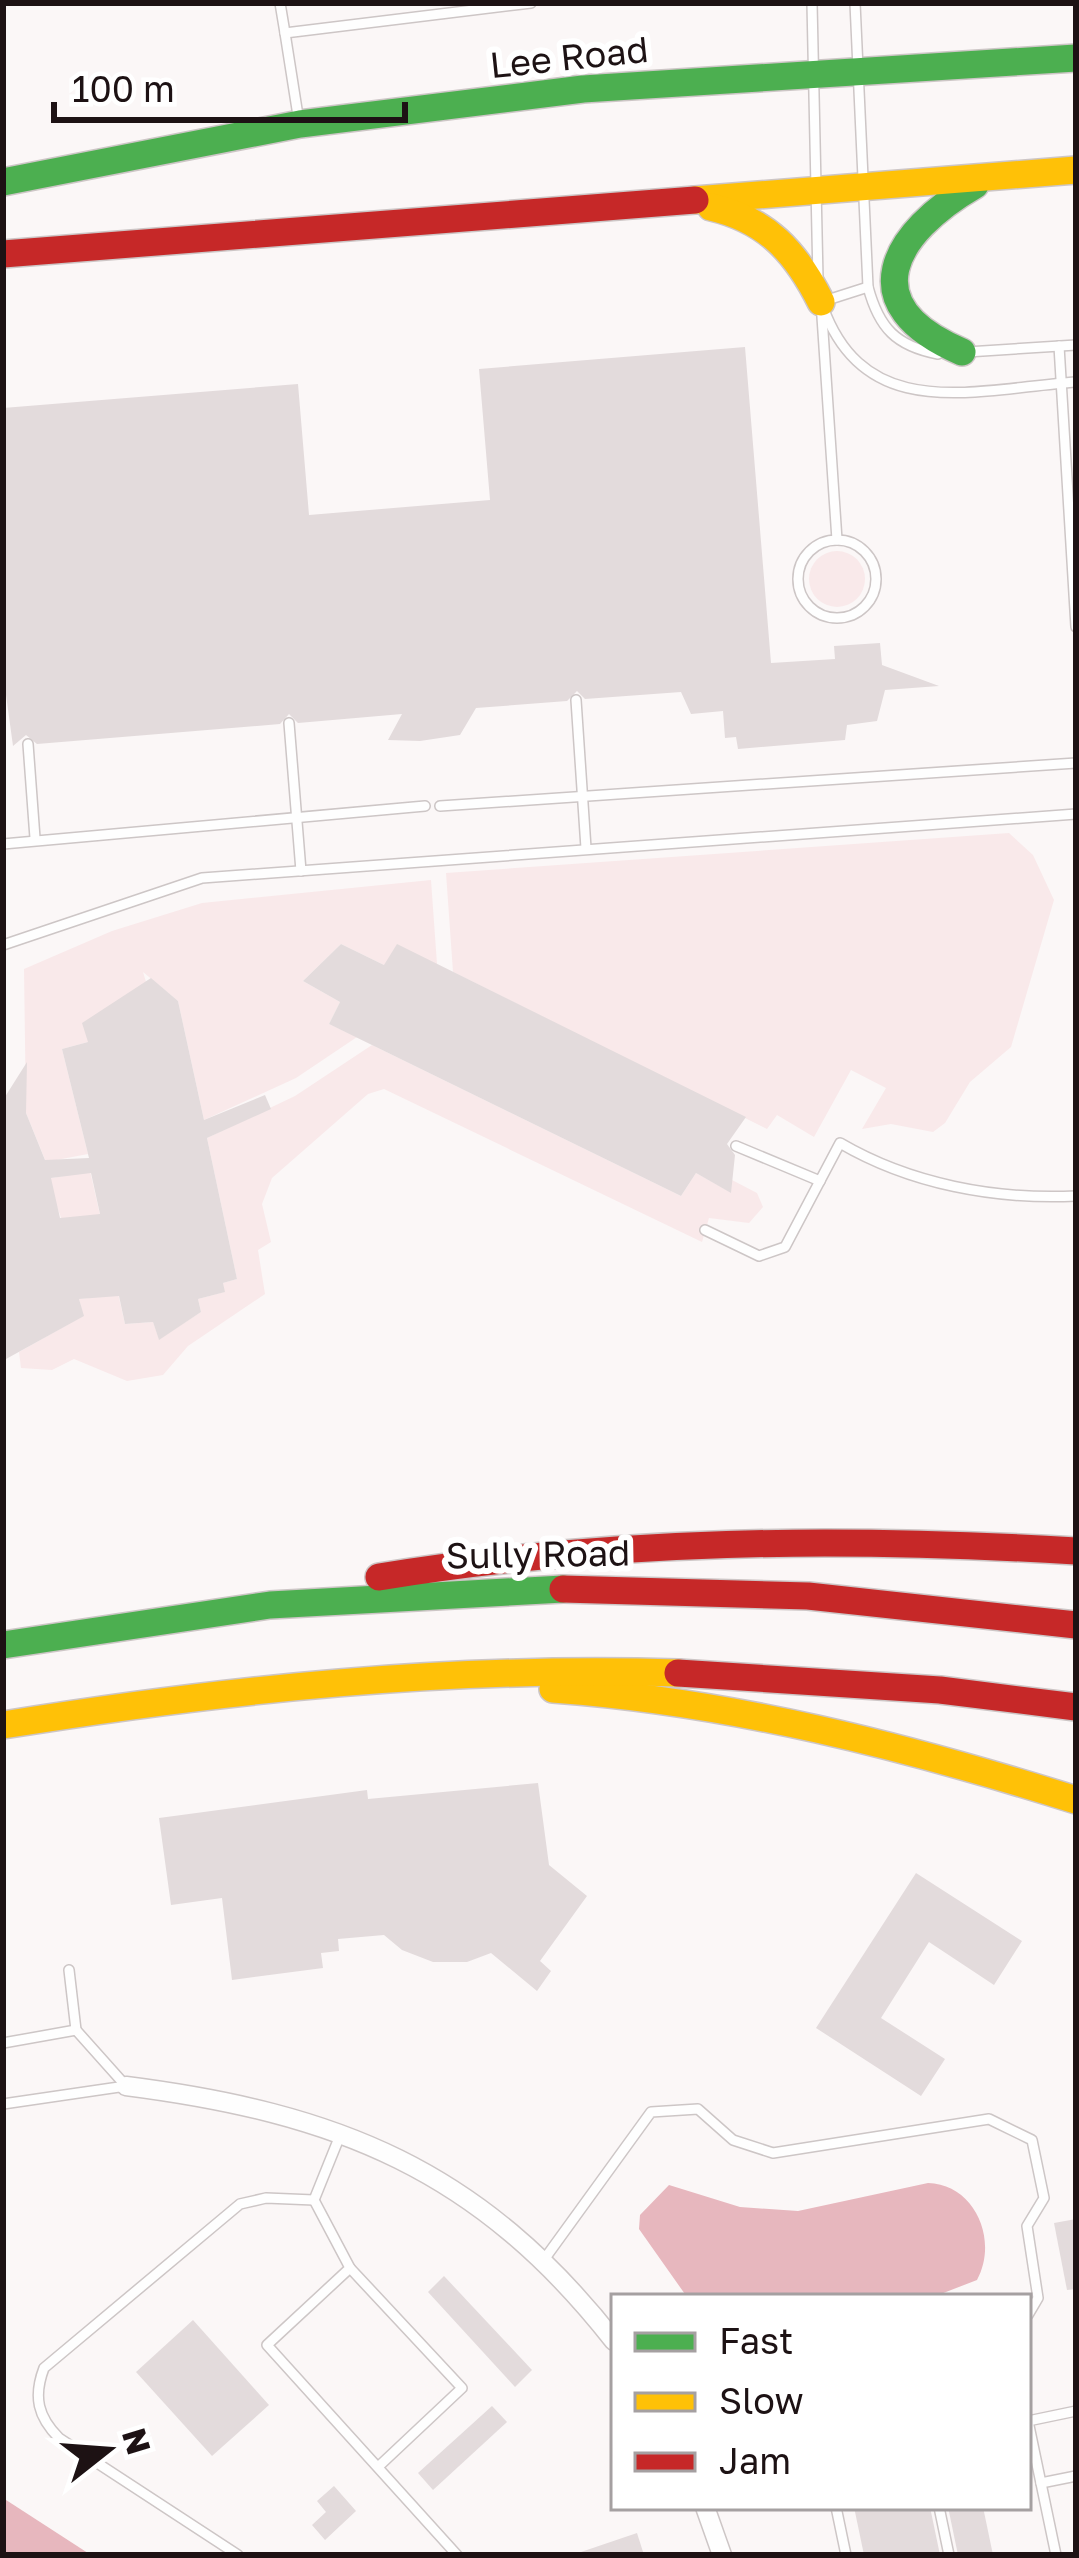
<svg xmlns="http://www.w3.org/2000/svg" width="1079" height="2558" font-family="'Golos Text',sans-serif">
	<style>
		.green { fill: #f9e9ea }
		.water { fill: #e7b7be }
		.building { fill: #e3dbdc; fill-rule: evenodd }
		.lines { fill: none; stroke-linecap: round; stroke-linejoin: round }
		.lane-casing { stroke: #cdc6c6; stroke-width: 12 }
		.street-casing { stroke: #cdc6c6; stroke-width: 21 }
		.fast-casing { stroke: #cdc6c6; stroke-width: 30 }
		.slow-casing { stroke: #cdc6c6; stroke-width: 30 }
		.jam-casing { stroke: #cdc6c6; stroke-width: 30 }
		.lane { stroke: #fefefe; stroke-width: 9 }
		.street { stroke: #fefefe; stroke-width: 18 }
		.fast { stroke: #4caf50; stroke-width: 27 }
		.slow { stroke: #ffc107; stroke-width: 27 }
		.jam { stroke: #c62828; stroke-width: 27 }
		.labels { text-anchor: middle; stroke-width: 12; stroke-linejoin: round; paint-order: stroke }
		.street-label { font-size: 36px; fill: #1d1214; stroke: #fff }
	</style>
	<rect width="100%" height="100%" fill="#fbf7f7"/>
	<g class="green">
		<circle cx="837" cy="579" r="28"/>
		<polygon points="1009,833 1033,855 1054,900 1011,1047 970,1082 945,1123 933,1132 891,1124 862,1129 886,1088 851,1070 814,1137 777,1115 767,1129 453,972 446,873"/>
		<polygon points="431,880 437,964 384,965 341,944 303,981 340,1002 329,1024 357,1037 296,1078 204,1120 178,1001 143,972 147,985 88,1042 62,1049 88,1154 46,1162 26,1113 24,969 112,931 202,903"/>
		<polygon points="372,1045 681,1196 696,1173 730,1192 732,1180 757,1193 763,1207 749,1223 709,1218 702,1242 384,1089 368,1094 272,1178 262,1204 271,1242 258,1250 265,1294 188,1346 163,1375 127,1381 74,1359 52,1370 21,1368 19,1352 83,1316 79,1299 90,1298 47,1179 90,1171 125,1324 153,1322 159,1339 201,1312 198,1299 224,1292 223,1283 237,1279 207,1138 295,1096"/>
	</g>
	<g class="water">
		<path d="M928,2183C974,2184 999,2239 977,2280L933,2297H687L639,2229L640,2215L669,2185L740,2207L798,2211Z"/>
		<polygon points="3,2498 91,2555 3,2555"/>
	</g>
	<g class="building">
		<polygon points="745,347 771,663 835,659 834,646 880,643 882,665 939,686 885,690 877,721 847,725 845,740 738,749 736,737 725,738 723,711 691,714 681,692 585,699 577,691 567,701 476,708 460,735 420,741 388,740 402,714 298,723 289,714 280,724 37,744 26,735 13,746 3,673 3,408 298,384 309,515 490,500 479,369"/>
		<polygon points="341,944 384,965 397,944 746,1117 727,1144 735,1155 731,1193 696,1173 681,1196 329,1024 340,1002 303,981"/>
		<path d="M151,978L178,1001L204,1120L265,1095L271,1109L207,1138L237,1279L223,1283L225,1292L198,1299L201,1312L159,1340L153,1322L125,1324L119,1296L79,1299L84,1316L6,1359L3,1100L27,1062L26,1113L45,1160L89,1158L62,1049L88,1042L82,1023ZM91,1173L100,1214L60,1218L51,1178Z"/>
		<polygon points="538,1783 549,1865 587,1896 540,1961 551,1971 537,1991 491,1953 467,1962 433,1962 402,1950 384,1935 338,1939 339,1951 321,1953 323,1968 232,1980 222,1898 171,1905 159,1818 367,1790 368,1799"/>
		<polygon points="916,1873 1022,1941 994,1985 929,1942 881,2018 945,2059 921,2096 816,2028"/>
		<polygon points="1076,2219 1076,2289 1067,2290 1054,2223"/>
		<polygon points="444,2276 532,2370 515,2387 428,2292"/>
		<polygon points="193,2320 269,2405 212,2456 136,2372"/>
		<polygon points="492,2406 507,2422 433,2490 418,2473"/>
		<polygon points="334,2486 356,2511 325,2540 312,2525 326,2512 317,2501"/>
		<polygon points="854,2507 930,2507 940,2555 864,2555"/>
		<polygon points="948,2507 983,2507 993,2555 958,2555"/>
		<polygon points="637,2533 644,2555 582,2555 581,2552"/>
	</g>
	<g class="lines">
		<g class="lane-casing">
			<g id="lane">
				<polyline points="280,3 285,33 531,3"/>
				<polyline points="812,3 818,279"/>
				<path d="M855,3L868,287C879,328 896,346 938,354"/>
				<polyline points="285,33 299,122"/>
				<path d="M823,307C866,425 976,389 1076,382"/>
				<polyline points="1059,346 1076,627"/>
				<polyline points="967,352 1076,345"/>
				<circle cx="837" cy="579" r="39"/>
				<polyline points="837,540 821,302 868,287"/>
				<polyline points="576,700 586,848"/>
				<polyline points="289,723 301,871"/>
				<polyline points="28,744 35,838"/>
				<polyline points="440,806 1076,763"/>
				<polyline points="3,844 425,806"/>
				<polyline points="3,945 202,878 1076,814"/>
				<polyline points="736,1146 820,1181"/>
				<path d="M705,1230L759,1256L785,1247L840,1143C910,1184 995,1200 1076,1196"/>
				<polyline points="69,1970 76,2030"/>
				<polyline points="3,2043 76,2030 126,2086"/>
				<polyline points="3,2104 126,2086"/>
				<polyline points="314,2200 350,2268 267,2345 457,2555"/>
				<polyline points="314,2200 341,2133"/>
				<polyline points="543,2261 651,2112 698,2109 733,2140 773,2153 989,2119 1032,2140 1044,2198 1027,2226 1038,2298 1028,2315"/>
				<polyline points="350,2268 462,2388 378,2467"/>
				<polyline points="1028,2421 1056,2555"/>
				<polyline points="1028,2421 1076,2411"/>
				<polyline points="1041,2483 1076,2476"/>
				<polyline points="836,2507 846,2555"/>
				<polyline points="939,2507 949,2555"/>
				<path d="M238,2555L59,2438C38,2417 33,2397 44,2368L240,2204L266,2198L314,2200"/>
			</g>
		</g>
		<g class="street-casing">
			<g id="street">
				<path d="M126,2086C337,2113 479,2169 614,2341"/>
				<polyline points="705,2507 722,2555"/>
			</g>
		</g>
		<g class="fast-casing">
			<g id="fast">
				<polyline points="3,182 300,124 583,89 1076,58"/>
				<path d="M962,352C851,305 892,233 975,185"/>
				<polyline points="3,1645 270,1605 563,1589"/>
			</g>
		</g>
		<g class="slow-casing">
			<g id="slow">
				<polyline points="695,200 1076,170"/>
				<path d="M711,207C767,220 796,252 821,302"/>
				<path d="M553,1689C733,1702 904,1746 1076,1800"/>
				<path d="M3,1725C227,1689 451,1666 678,1673"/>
			</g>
		</g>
		<g class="jam-casing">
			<g id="jam">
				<polyline points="3,254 695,200"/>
				<path d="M379,1577C611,1539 842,1537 1076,1551"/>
				<polyline points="563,1589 808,1596 1076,1625"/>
				<polyline points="678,1673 940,1690 1076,1707"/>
			</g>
		</g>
		<use href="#lane" class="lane"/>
		<use href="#street" class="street"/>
		<use href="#fast" class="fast"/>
		<use href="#slow" class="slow"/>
		<use href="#jam" class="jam"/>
	</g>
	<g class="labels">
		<g class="street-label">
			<text transform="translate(569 57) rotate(-6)" y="13">Lee Road</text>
			<text transform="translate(538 1554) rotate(-1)" y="13">Sully Road</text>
		</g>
	</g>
	<rect width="1079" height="2558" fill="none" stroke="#1d1214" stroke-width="12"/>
	<rect x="611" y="2294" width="420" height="216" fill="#ffffff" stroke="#a5a0a1" stroke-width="3"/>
	<rect x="635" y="2333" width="60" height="18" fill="#4caf50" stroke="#a5a0a1" stroke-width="3"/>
	<text x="719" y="2354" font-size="36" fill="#1d1214">Fast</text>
	<rect x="635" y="2393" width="60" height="18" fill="#ffc107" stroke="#a5a0a1" stroke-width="3"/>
	<text x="719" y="2414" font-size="36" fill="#1d1214">Slow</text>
	<rect x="635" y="2453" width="60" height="18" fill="#c62828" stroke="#a5a0a1" stroke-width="3"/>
	<text x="719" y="2474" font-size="36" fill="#1d1214">Jam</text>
	<g transform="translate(108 2450) rotate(73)" stroke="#ffffff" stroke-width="9" paint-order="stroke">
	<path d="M0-9L21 45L0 30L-21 45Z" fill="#1d1214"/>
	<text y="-18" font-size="33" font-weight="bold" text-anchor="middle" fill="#1d1214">N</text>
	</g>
	<path d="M54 102v18h351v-18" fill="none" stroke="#1d1214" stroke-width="6"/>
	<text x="72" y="102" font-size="36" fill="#1d1214" stroke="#ffffff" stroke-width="9" paint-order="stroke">100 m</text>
</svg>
